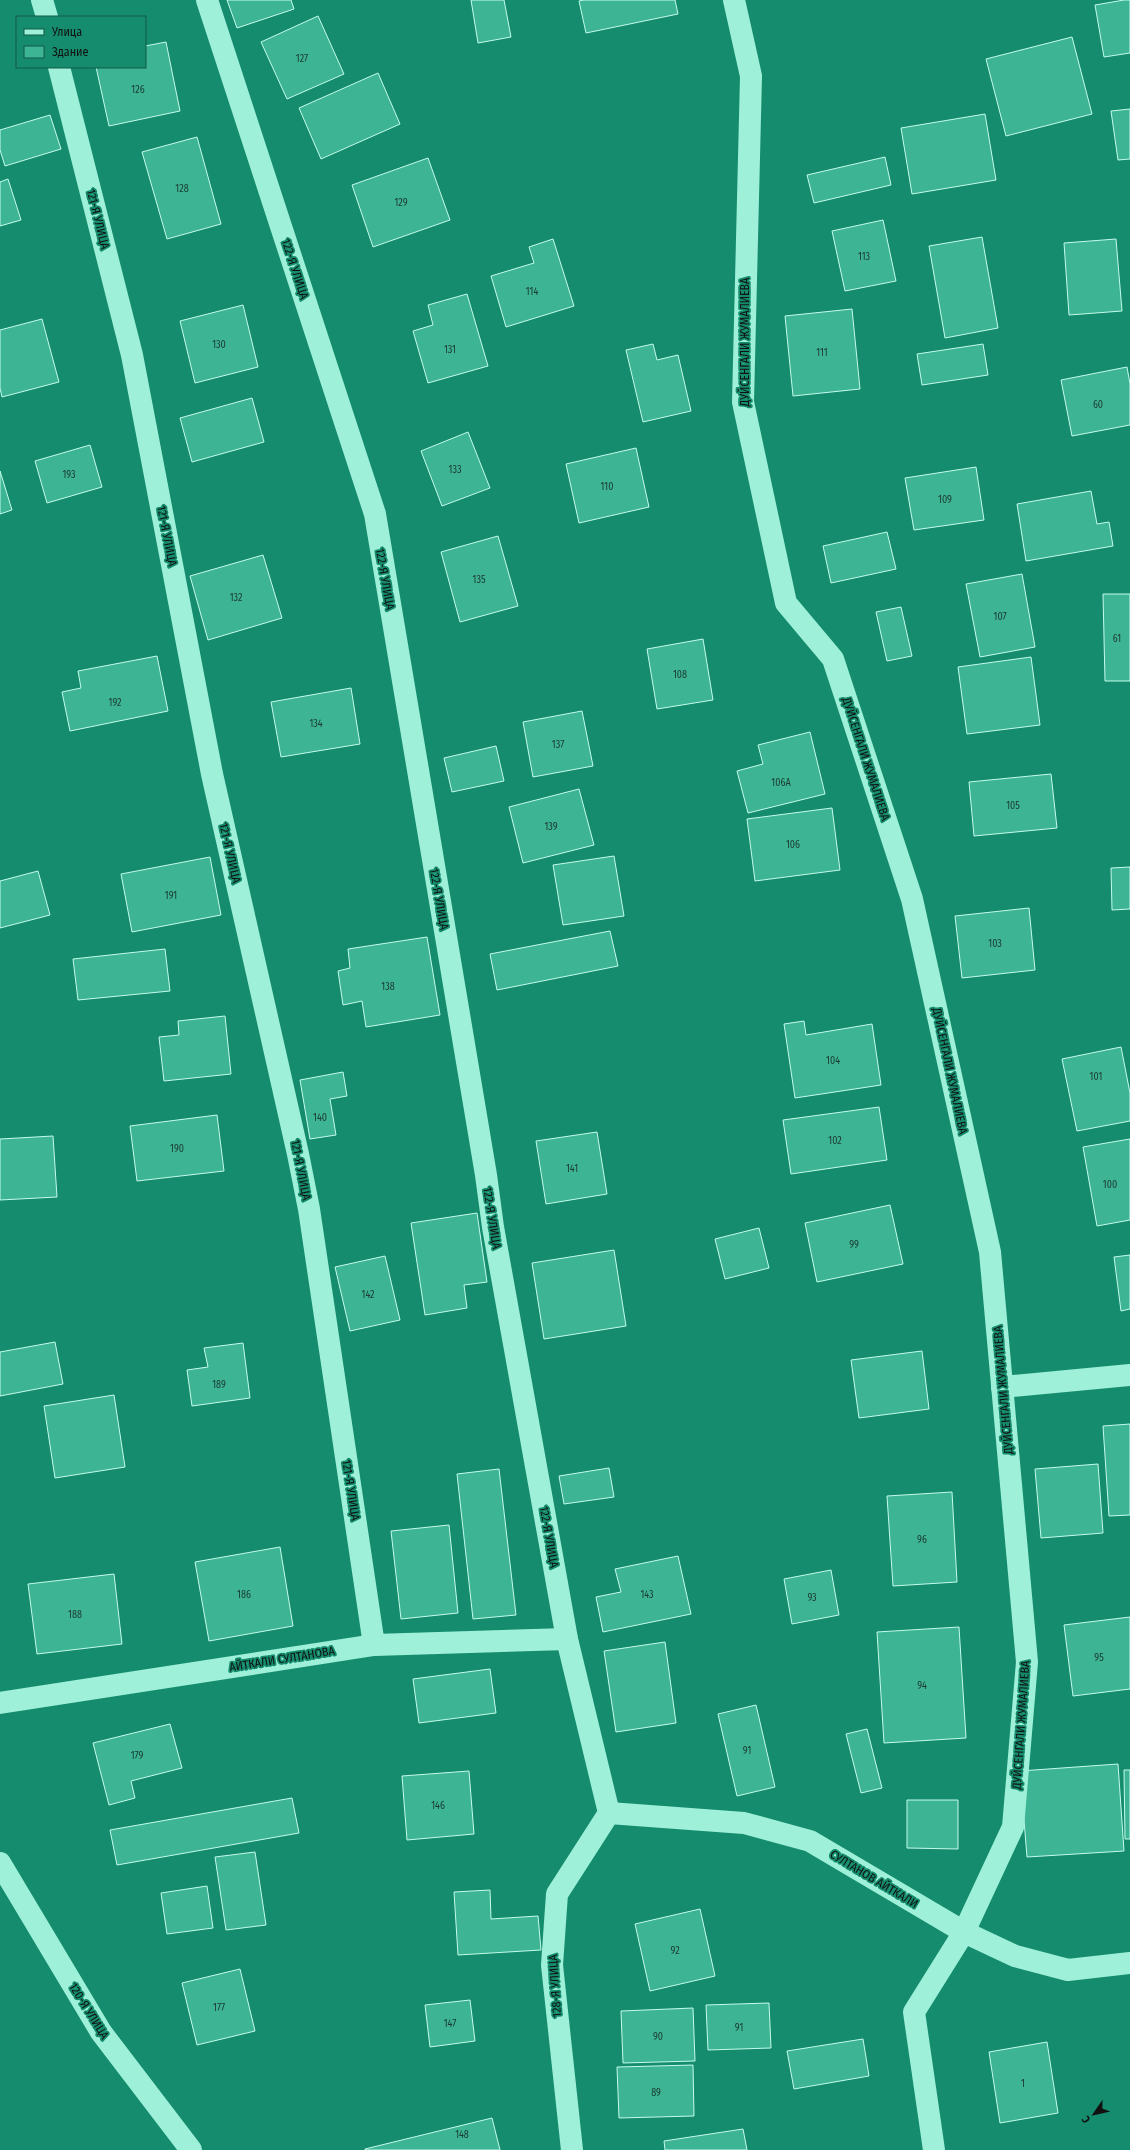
<svg xmlns="http://www.w3.org/2000/svg" width="1130" height="2150" font-family="'Fira Sans Condensed',sans-serif">
	<style>
		.building { fill: #3db595; stroke: #c4fbec }
		.lines { fill: none; stroke-linecap: round; stroke-linejoin: round }
		.minor { stroke: #9ef0d9; stroke-width: 22 }
		.labels { text-anchor: middle; stroke-width: 3.5; stroke-linejoin: round; paint-order: stroke }
		.number-label { font-size: 10px; fill: #1c3a32 }
		.street-label { font-size: 12px; fill: #111; stroke: #158c6d }
	</style>
	<rect width="100%" height="100%" fill="#158c6d"/>
	<g class="building">
		<polygon points="227,0 291,0 294,9 237,28"/>
		<polygon points="471,0 504,0 511,37 478,43"/>
		<polygon points="584,0 675,0 678,14 586,33 579,1"/>
		<polygon points="1124,0 1130,0 1130,53 1104,57 1095,5"/>
		<polygon points="318,16 344,74 287,99 261,42"/>
		<polygon points="1072,37 1092,114 1006,136 986,59"/>
		<polygon points="166,42 180,111 109,126 96,67 145,67 145,46"/>
		<polygon points="378,73 400,124 321,159 299,108"/>
		<polygon points="1130,109 1130,159 1118,160 1111,111"/>
		<polygon points="985,114 996,180 912,194 901,128"/>
		<polygon points="50,115 61,149 5,166 0,150 0,130"/>
		<polygon points="197,137 221,224 167,239 142,152"/>
		<polygon points="885,157 891,185 814,203 807,175"/>
		<polygon points="428,158 450,220 373,247 352,185"/>
		<polygon points="8,179 21,220 0,226 0,182"/>
		<polygon points="883,220 896,281 845,291 832,231"/>
		<polygon points="982,237 998,328 945,338 929,246"/>
		<polygon points="553,239 574,306 506,327 491,276 534,263 529,247"/>
		<polygon points="1116,239 1122,311 1069,315 1064,243"/>
		<polygon points="467,294 488,366 428,383 413,331 433,325 428,305"/>
		<polygon points="243,305 258,367 195,383 180,321"/>
		<polygon points="852,309 860,389 793,396 785,316"/>
		<polygon points="42,319 59,382 2,397 0,388 0,330"/>
		<polygon points="653,344 657,360 678,355 691,411 643,422 626,350"/>
		<polygon points="983,344 988,375 922,385 917,354"/>
		<polygon points="1127,367 1130,384 1130,425 1072,436 1061,380"/>
		<polygon points="252,398 264,442 192,462 180,418"/>
		<polygon points="468,432 490,488 442,506 421,451"/>
		<polygon points="90,445 102,487 47,503 35,461"/>
		<polygon points="636,448 649,507 579,523 566,464"/>
		<polygon points="976,467 984,520 914,530 905,478"/>
		<polygon points="0,471 12,510 0,514"/>
		<polygon points="1091,491 1097,524 1109,522 1113,546 1026,561 1017,504"/>
		<polygon points="887,532 896,569 831,583 823,546"/>
		<polygon points="498,536 518,606 460,622 441,552"/>
		<polygon points="263,555 282,618 208,640 190,576"/>
		<polygon points="1022,574 1035,647 980,657 966,584"/>
		<polygon points="1103,594 1130,594 1130,681 1105,681"/>
		<polygon points="901,607 912,656 887,661 876,612"/>
		<polygon points="703,639 713,700 657,709 647,649"/>
		<polygon points="157,656 168,711 70,731 62,692 81,688 78,671"/>
		<polygon points="1031,657 1040,725 967,734 958,667"/>
		<polygon points="351,688 360,744 281,757 271,702"/>
		<polygon points="582,711 593,766 533,777 523,722"/>
		<polygon points="810,732 825,794 748,813 737,771 763,764 758,745"/>
		<polygon points="496,746 504,781 452,792 444,758"/>
		<polygon points="1051,774 1057,828 974,836 969,782"/>
		<polygon points="579,789 594,845 523,863 509,807"/>
		<polygon points="832,808 840,870 755,881 747,819"/>
		<polygon points="614,856 624,916 563,925 553,865"/>
		<polygon points="210,857 221,915 132,932 121,874"/>
		<polygon points="1130,867 1130,909 1112,910 1111,868"/>
		<polygon points="38,871 50,915 0,928 0,881"/>
		<polygon points="1029,908 1035,970 962,978 955,916"/>
		<polygon points="610,931 618,966 497,990 490,954"/>
		<polygon points="427,937 440,1015 366,1027 362,1001 343,1005 338,971 350,968 348,949"/>
		<polygon points="165,949 170,991 78,1000 73,959"/>
		<polygon points="225,1016 231,1074 164,1081 159,1037 179,1035 178,1021"/>
		<polygon points="804,1021 806,1035 872,1024 881,1085 795,1098 784,1024"/>
		<polygon points="1121,1047 1130,1093 1130,1121 1077,1131 1062,1059"/>
		<polygon points="343,1072 347,1096 330,1099 336,1135 310,1139 300,1080"/>
		<polygon points="879,1107 887,1160 791,1174 783,1120"/>
		<polygon points="217,1115 224,1171 137,1181 130,1126"/>
		<polygon points="597,1132 607,1194 546,1204 536,1141"/>
		<polygon points="53,1136 57,1197 0,1200 0,1139"/>
		<polygon points="1130,1139 1130,1220 1097,1226 1083,1147"/>
		<polygon points="890,1205 903,1264 817,1282 805,1223"/>
		<polygon points="477,1213 487,1282 464,1285 467,1308 425,1315 411,1223"/>
		<polygon points="759,1228 769,1268 725,1279 715,1239"/>
		<polygon points="614,1250 626,1326 544,1339 532,1263"/>
		<polygon points="1130,1255 1130,1309 1121,1311 1114,1257"/>
		<polygon points="385,1256 400,1320 350,1331 335,1267"/>
		<polygon points="55,1342 63,1384 0,1396 0,1352"/>
		<polygon points="243,1343 250,1398 192,1406 187,1370 208,1367 204,1348"/>
		<polygon points="922,1351 929,1409 859,1418 851,1360"/>
		<polygon points="114,1395 125,1467 55,1478 44,1406"/>
		<polygon points="1130,1424 1130,1515 1109,1516 1103,1426"/>
		<polygon points="1098,1464 1103,1533 1041,1538 1035,1469"/>
		<polygon points="609,1468 614,1497 564,1504 559,1476"/>
		<polygon points="499,1469 516,1615 473,1619 457,1474"/>
		<polygon points="952,1492 957,1582 893,1586 887,1496"/>
		<polygon points="449,1525 458,1613 401,1619 391,1531"/>
		<polygon points="280,1547 293,1626 209,1641 195,1562"/>
		<polygon points="678,1556 691,1614 603,1632 596,1597 621,1592 615,1569"/>
		<polygon points="831,1570 839,1615 792,1624 784,1579"/>
		<polygon points="114,1574 122,1644 37,1654 28,1584"/>
		<polygon points="1130,1617 1130,1689 1073,1696 1064,1625"/>
		<polygon points="959,1627 966,1738 884,1743 877,1632"/>
		<polygon points="665,1642 676,1723 616,1732 604,1651"/>
		<polygon points="490,1669 496,1713 419,1723 413,1679"/>
		<polygon points="756,1705 775,1787 737,1796 718,1714"/>
		<polygon points="170,1724 182,1768 131,1781 135,1798 109,1805 93,1743"/>
		<polygon points="867,1729 882,1788 861,1793 846,1734"/>
		<polygon points="1118,1764 1124,1851 1027,1857 1020,1771"/>
		<polygon points="1124,1770 1130,1770 1130,1839 1125,1839"/>
		<polygon points="469,1771 474,1834 407,1840 402,1776"/>
		<polygon points="292,1798 299,1833 117,1865 110,1830"/>
		<polygon points="907,1800 958,1800 958,1849 907,1848"/>
		<polygon points="255,1852 266,1925 226,1930 215,1857"/>
		<polygon points="207,1886 213,1928 167,1934 161,1893"/>
		<polygon points="490,1890 491,1919 538,1916 541,1950 458,1955 454,1892"/>
		<polygon points="700,1909 715,1976 650,1991 635,1924"/>
		<polygon points="240,1969 255,2031 197,2045 182,1983"/>
		<polygon points="470,2000 475,2041 430,2047 425,2005"/>
		<polygon points="769,2003 771,2048 708,2050 706,2005"/>
		<polygon points="693,2008 695,2061 623,2063 621,2011"/>
		<polygon points="863,2039 869,2076 794,2089 787,2051"/>
		<polygon points="1047,2042 1058,2113 1000,2123 989,2052"/>
		<polygon points="693,2065 694,2116 619,2118 617,2067"/>
		<polygon points="492,2118 500,2150 365,2150 365,2149"/>
		<polygon points="743,2129 747,2150 665,2150 664,2141"/>
	</g>
	<g class="lines">
		<g class="minor">
			<polyline points="42,0 47,17"/>
			<polyline points="207,0 375,514 486,1175 493,1227 567,1639 609,1813"/>
			<polyline points="734,0 751,76 743,402 786,603 833,659 912,899 990,1252 1027,1662 1013,1827 964,1932 914,2012 934,2150"/>
			<polyline points="59,67 132,355 212,774 298,1154 309,1209 374,1645"/>
			<polyline points="1002,1387 1130,1375"/>
			<polyline points="0,1703 374,1645 567,1639"/>
			<polyline points="609,1813 744,1823 810,1841 964,1932 1015,1956 1068,1970 1130,1963"/>
			<polyline points="0,1863 101,2032 191,2150"/>
			<polyline points="572,2150 552,1965 557,1894 609,1813"/>
		</g>
	</g>
	<g class="labels">
		<g class="number-label">
			<text x="302" y="62">127</text>
			<text x="138" y="93">126</text>
			<text x="182" y="192">128</text>
			<text x="401" y="206">129</text>
			<text x="864" y="260">113</text>
			<text x="532" y="295">114</text>
			<text x="219" y="348">130</text>
			<text x="450" y="353">131</text>
			<text x="822" y="356">111</text>
			<text x="1098" y="408">60</text>
			<text x="455" y="473">133</text>
			<text x="69" y="478">193</text>
			<text x="607" y="490">110</text>
			<text x="945" y="503">109</text>
			<text x="479" y="583">135</text>
			<text x="236" y="601">132</text>
			<text x="1000" y="620">107</text>
			<text x="1117" y="642">61</text>
			<text x="680" y="678">108</text>
			<text x="115" y="706">192</text>
			<text x="316" y="727">134</text>
			<text x="558" y="748">137</text>
			<text x="781" y="786">106А</text>
			<text x="1013" y="809">105</text>
			<text x="551" y="830">139</text>
			<text x="793" y="848">106</text>
			<text x="171" y="899">191</text>
			<text x="995" y="947">103</text>
			<text x="388" y="990">138</text>
			<text x="833" y="1064">104</text>
			<text x="1096" y="1080">101</text>
			<text x="320" y="1121">140</text>
			<text x="835" y="1144">102</text>
			<text x="177" y="1152">190</text>
			<text x="572" y="1172">141</text>
			<text x="1110" y="1188">100</text>
			<text x="854" y="1248">99</text>
			<text x="368" y="1298">142</text>
			<text x="219" y="1388">189</text>
			<text x="922" y="1543">96</text>
			<text x="244" y="1598">186</text>
			<text x="647" y="1598">143</text>
			<text x="812" y="1601">93</text>
			<text x="75" y="1618">188</text>
			<text x="1099" y="1661">95</text>
			<text x="922" y="1689">94</text>
			<text x="747" y="1754">91</text>
			<text x="137" y="1759">179</text>
			<text x="438" y="1809">146</text>
			<text x="675" y="1954">92</text>
			<text x="219" y="2011">177</text>
			<text x="450" y="2027">147</text>
			<text x="739" y="2031">91</text>
			<text x="658" y="2040">90</text>
			<text x="1023" y="2087">1</text>
			<text x="656" y="2096">89</text>
			<text x="462" y="2138">148</text>
		</g>
		<g class="street-label">
			<text transform="translate(98 219) rotate(76)" y="4">121-Я УЛИЦА</text>
			<text transform="translate(295 269) rotate(72)" y="4">122-Я УЛИЦА</text>
			<text transform="translate(745 342) rotate(-90)" y="4">ДУЙСЕНГАЛИ ЖУМАЛИЕВА</text>
			<text transform="translate(167 536) rotate(79)" y="4">121-Я УЛИЦА</text>
			<text transform="translate(385 579) rotate(80)" y="4">122-Я УЛИЦА</text>
			<text transform="translate(866 759) rotate(72)" y="4">ДУЙСЕНГАЛИ ЖУМАЛИЕВА</text>
			<text transform="translate(230 853) rotate(77)" y="4">121-Я УЛИЦА</text>
			<text transform="translate(439 899) rotate(80)" y="4">122-Я УЛИЦА</text>
			<text transform="translate(950 1071) rotate(78)" y="4">ДУЙСЕНГАЛИ ЖУМАЛИЕВА</text>
			<text transform="translate(301 1170) rotate(79)" y="4">121-Я УЛИЦА</text>
			<text transform="translate(492 1218) rotate(81)" y="4">122-Я УЛИЦА</text>
			<text transform="translate(1003 1390) rotate(-95)" y="4">ДУЙСЕНГАЛИ ЖУМАЛИЕВА</text>
			<text transform="translate(351 1490) rotate(81)" y="4">121-Я УЛИЦА</text>
			<text transform="translate(549 1537) rotate(80)" y="4">122-Я УЛИЦА</text>
			<text transform="translate(282 1659) rotate(-9)" y="4">АЙТКАЛИ СУЛТАНОВА</text>
			<text transform="translate(1021 1725) rotate(-86)" y="4">ДУЙСЕНГАЛИ ЖУМАЛИЕВА</text>
			<text transform="translate(874 1879) rotate(31)" y="4">СУЛТАНОВ АЙТКАЛИ</text>
			<text transform="translate(555 1986) rotate(-94)" y="4">128-Я УЛИЦА</text>
			<text transform="translate(89 2011) rotate(58)" y="4">120-Я УЛИЦА</text>
		</g>
	</g>
	<rect x="16" y="16" width="130" height="52" fill="#158c6d" stroke="#135b48"/>
	<rect x="24" y="29" width="20" height="6" fill="#9ef0d9" stroke="#135b48"/>
	<text x="52" y="36" font-size="12" fill="#111111">Улица</text>
	<rect x="24" y="46" width="20" height="12" fill="#3db595" stroke="#135b48"/>
	<text x="52" y="56" font-size="12" fill="#111111">Здание</text>
	<g transform="translate(1094 2114) rotate(236)" stroke="#158c6d" stroke-width="3" paint-order="stroke">
	<path d="M0-3L7 15L0 10L-7 15Z" fill="#111111"/>
	<text y="-6" font-size="11" font-weight="bold" text-anchor="middle" fill="#111111">С</text>
	</g>
</svg>
